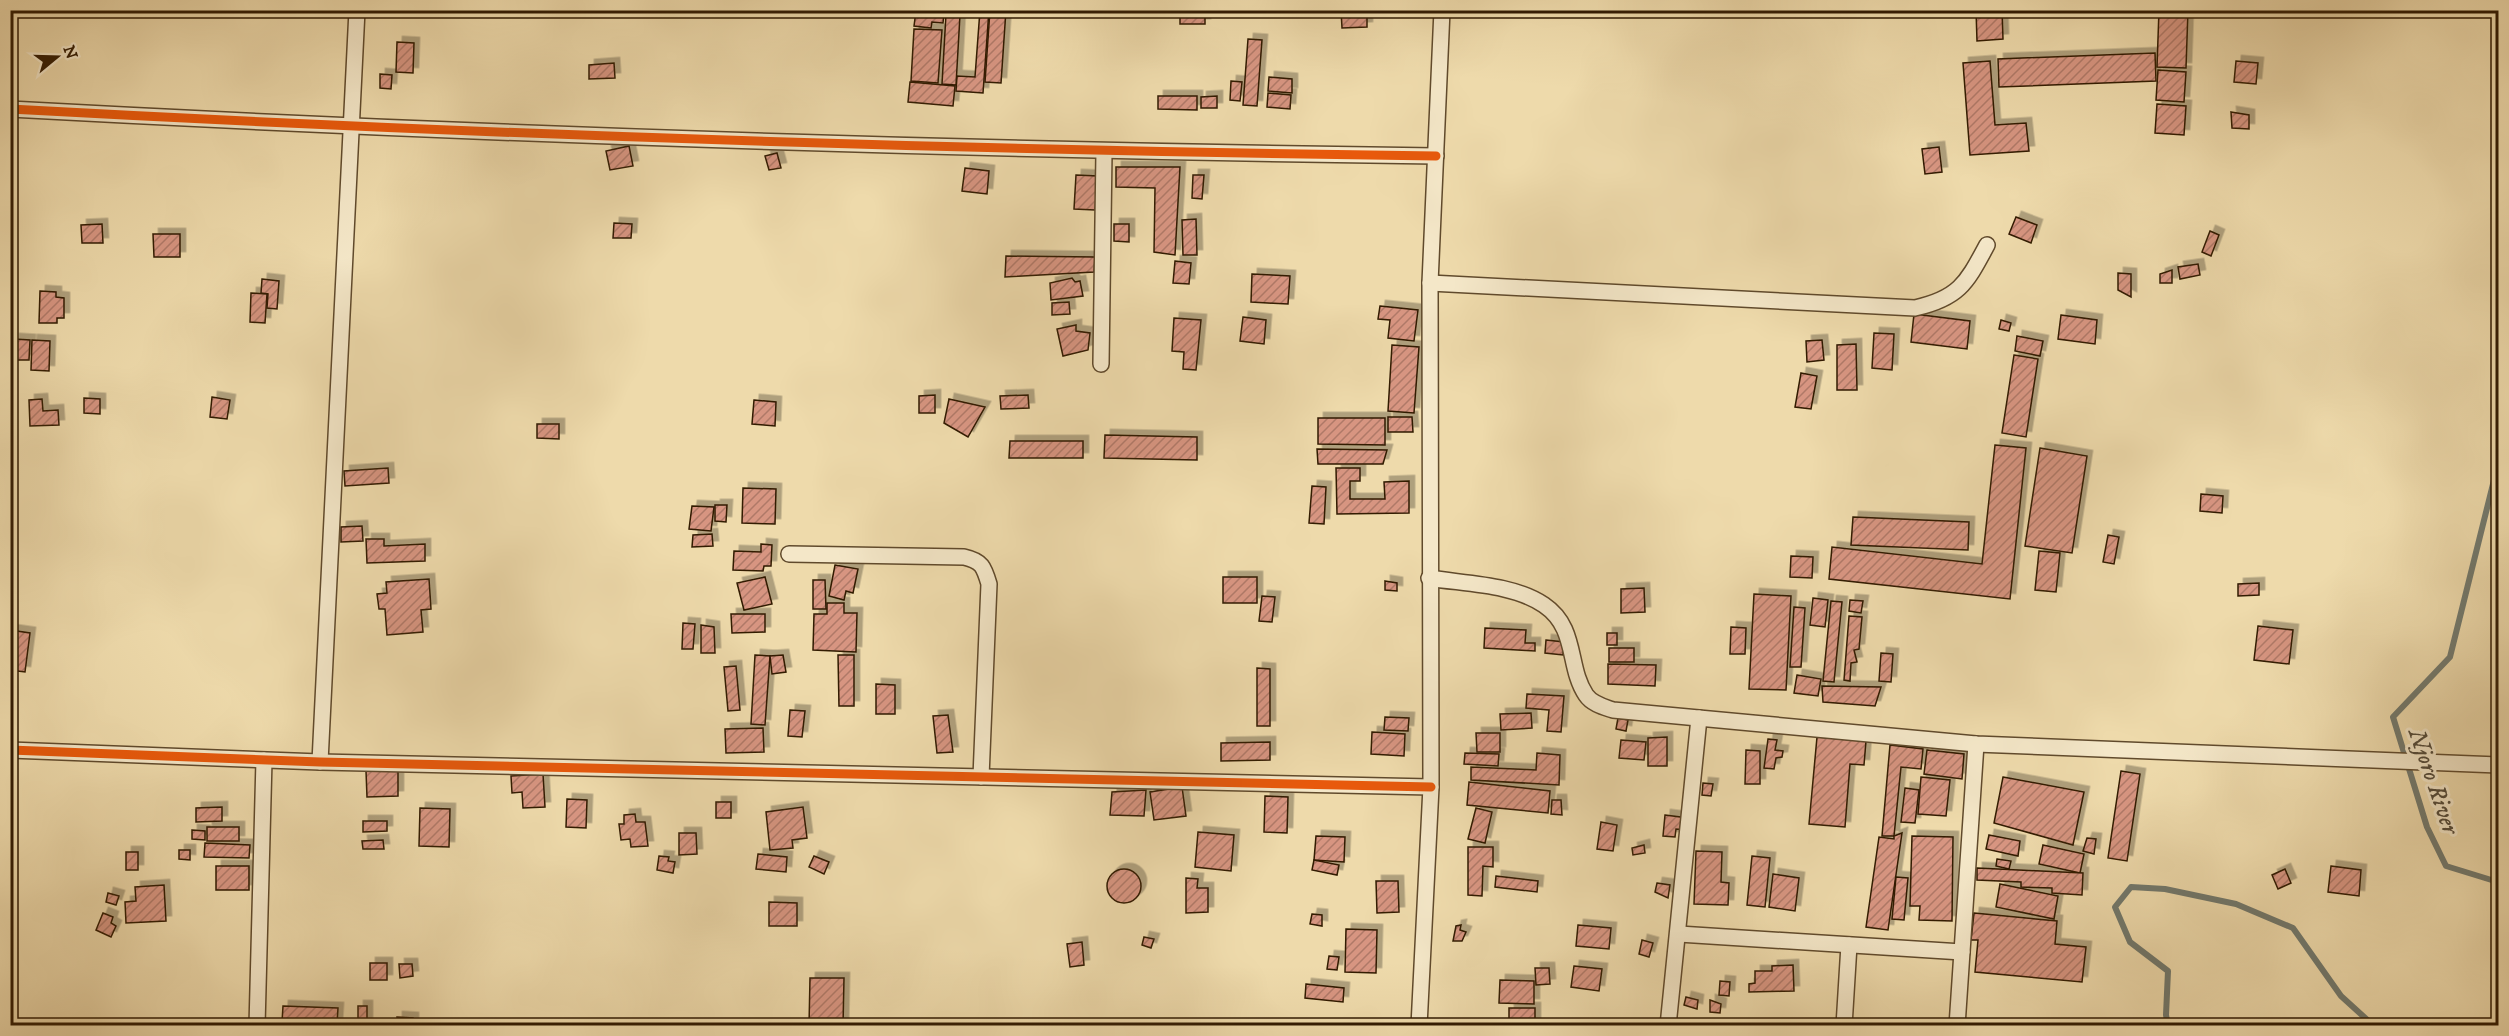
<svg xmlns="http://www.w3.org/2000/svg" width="2509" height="1036" font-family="'IM FELL DW Pica',serif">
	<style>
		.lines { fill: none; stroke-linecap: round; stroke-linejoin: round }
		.stream { stroke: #72796d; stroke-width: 6 }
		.building { fill: url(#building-hatch); stroke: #311a02; stroke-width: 1.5; filter: url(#shadow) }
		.minor-casing { stroke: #604a2c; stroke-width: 18 }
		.minor { stroke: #f4e7c8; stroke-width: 15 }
		.cycleway-casing { stroke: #f4e7c8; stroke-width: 13 }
		.cycleway { stroke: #e8590c; stroke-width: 9 }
		.labels { text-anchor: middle; stroke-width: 6; stroke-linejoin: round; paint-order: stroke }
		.water-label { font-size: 24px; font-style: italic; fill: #524938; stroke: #f4e7c8 }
	</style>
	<defs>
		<pattern id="building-hatch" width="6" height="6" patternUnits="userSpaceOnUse" patternTransform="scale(1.5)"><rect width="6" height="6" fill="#d79581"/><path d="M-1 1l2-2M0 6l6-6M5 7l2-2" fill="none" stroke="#af7967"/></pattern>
		<filter id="shadow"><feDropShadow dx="5.5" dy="-5.5" stdDeviation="0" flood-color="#0004"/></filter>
	</defs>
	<rect width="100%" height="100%" fill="#eedaab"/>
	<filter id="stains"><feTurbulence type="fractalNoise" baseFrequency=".00333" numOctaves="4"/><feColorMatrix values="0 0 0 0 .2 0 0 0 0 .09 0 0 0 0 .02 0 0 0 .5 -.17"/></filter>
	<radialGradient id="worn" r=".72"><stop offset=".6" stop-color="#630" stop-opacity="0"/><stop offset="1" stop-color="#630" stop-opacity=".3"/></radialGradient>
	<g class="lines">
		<g class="stream">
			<polyline points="2498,464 2450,657 2393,717 2427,827 2446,866 2498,882"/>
			<polyline points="2168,1026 2166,1015 2168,971 2130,942 2115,907 2131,887 2165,889 2236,904 2293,928 2341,996 2374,1026"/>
		</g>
	</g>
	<g class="building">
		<polygon points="980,10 989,10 983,93 956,91 957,76 975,77"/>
		<polygon points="990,10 1006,10 1001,83 985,82"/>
		<polygon points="1120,10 1216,10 1216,15 1205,14 1205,24 1180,24 1180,17 1120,15"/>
		<polygon points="1341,10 1355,10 1356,16 1367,15 1367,27 1342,28"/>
		<polygon points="1976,10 2002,10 2003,39 1977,41"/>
		<polygon points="2159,10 2188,10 2186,68 2157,67"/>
		<polygon points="916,11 944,14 943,23 932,22 931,28 914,26"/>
		<polygon points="946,14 960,15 956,85 942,84"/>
		<polygon points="914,29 942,30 938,83 911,81"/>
		<polygon points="1248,39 1262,40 1257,106 1243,105"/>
		<polygon points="397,42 414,43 413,73 396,72"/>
		<polygon points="2155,53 2156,81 1999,87 1998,59"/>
		<polygon points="1990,61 1995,125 2026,123 2029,151 1970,155 1963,63"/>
		<polygon points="2236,61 2258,63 2256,84 2234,82"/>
		<polygon points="614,63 615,78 589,79 589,65"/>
		<polygon points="2158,70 2186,72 2184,102 2156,100"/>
		<polygon points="380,74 392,75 391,89 380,88"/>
		<polygon points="1269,77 1292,79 1292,93 1268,91"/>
		<polygon points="1231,81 1242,82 1240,101 1230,100"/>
		<polygon points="910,82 955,86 953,106 908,102"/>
		<polygon points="1268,93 1291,95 1290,109 1267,107"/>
		<polygon points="1158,96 1197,96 1197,110 1158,109"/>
		<polygon points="1217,96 1217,108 1201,108 1201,97"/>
		<polygon points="2157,104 2186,106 2184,135 2155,133"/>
		<polygon points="2231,112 2249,115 2249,129 2232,128"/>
		<polygon points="629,146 633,166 610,170 606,151"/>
		<polygon points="1939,147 1942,172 1925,174 1922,149"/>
		<polygon points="777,153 781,168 769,170 765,156"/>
		<polygon points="1116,167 1180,167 1175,255 1154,252 1155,188 1116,187"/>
		<polygon points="965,168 989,171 987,194 962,191"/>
		<polygon points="1076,175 1098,176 1095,210 1074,209"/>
		<polygon points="1193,175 1204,175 1202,199 1192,198"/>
		<polygon points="2016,217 2037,225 2031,243 2009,234"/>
		<polygon points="1196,219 1197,255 1183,255 1182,220"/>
		<polygon points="614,223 632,224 631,238 613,238"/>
		<polygon points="102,224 103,243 82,243 81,225"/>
		<polygon points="1114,224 1129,224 1129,242 1114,241"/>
		<polygon points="2210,231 2219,235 2211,256 2202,252"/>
		<polygon points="153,234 180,234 180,257 154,257"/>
		<polygon points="1006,256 1095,257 1094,272 1005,277"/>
		<polygon points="1175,261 1191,263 1189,284 1173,283"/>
		<polygon points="2198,264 2200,275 2180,279 2178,267"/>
		<polygon points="2172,270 2172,283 2160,283 2160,274"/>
		<polygon points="2118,273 2131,274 2131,297 2118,290"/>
		<polygon points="1252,274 1290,276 1288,304 1251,302"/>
		<polygon points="1072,278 1075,282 1080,281 1083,296 1051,300 1050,283"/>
		<polygon points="262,279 279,281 277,309 267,308 268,294 261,293"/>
		<polygon points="40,291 56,292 56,297 64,298 64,318 57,318 57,323 39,323"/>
		<polygon points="251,293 267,294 265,323 250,322"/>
		<polygon points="1069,302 1070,314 1052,315 1052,303"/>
		<polygon points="1380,306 1418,310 1414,341 1388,338 1390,320 1378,319"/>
		<polygon points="1914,314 1970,321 1967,349 1911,342"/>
		<polygon points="2061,315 2097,320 2095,344 2058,339"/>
		<polygon points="1243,317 1266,320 1264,344 1240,341"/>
		<polygon points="1174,318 1201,320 1196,370 1183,369 1184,352 1172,351"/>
		<polygon points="2001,320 2011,323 2009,331 1999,329"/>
		<polygon points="1076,325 1076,331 1090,333 1088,350 1063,356 1057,329"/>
		<polygon points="1874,333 1894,334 1892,370 1872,368"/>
		<polygon points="2017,336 2043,341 2040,356 2015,351"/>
		<polygon points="14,339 30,340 29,360 14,360"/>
		<polygon points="32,340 50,341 49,371 31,370"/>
		<polygon points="1822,340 1824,360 1807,362 1806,341"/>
		<polygon points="1856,344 1857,390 1837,390 1837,345"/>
		<polygon points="1392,345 1419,347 1414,413 1388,411"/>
		<polygon points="2014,355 2038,359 2026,437 2002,433"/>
		<polygon points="1801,373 1817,376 1811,409 1795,407"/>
		<polygon points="935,395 935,413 919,413 919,396"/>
		<polygon points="1028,395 1029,408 1001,409 1000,396"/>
		<polygon points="212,397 230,400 227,419 210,417"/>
		<polygon points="84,398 100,399 100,414 84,413"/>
		<polygon points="42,399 43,411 58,410 59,425 30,426 29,400"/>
		<polygon points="949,399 985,407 968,437 944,423"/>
		<polygon points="754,400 776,402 775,426 752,424"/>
		<polygon points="1388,417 1412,417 1413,432 1388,432"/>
		<polygon points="1318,418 1385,418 1385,445 1318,444"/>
		<polygon points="537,424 559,424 559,439 537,438"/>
		<polygon points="1105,435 1197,437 1197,460 1104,458"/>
		<polygon points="1010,441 1083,441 1083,458 1009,458"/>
		<polygon points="1995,445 2026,448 2010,599 1829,579 1832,547 1982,564"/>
		<polygon points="2040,448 2087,456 2072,553 2025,546"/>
		<polygon points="1317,449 1387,450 1383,464 1318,464"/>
		<polygon points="388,468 389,483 345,486 344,471"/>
		<polygon points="1336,468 1360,468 1360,481 1350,481 1350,499 1385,499 1384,482 1409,481 1409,513 1337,514"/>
		<polygon points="1312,486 1326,487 1324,524 1309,523"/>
		<polygon points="743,488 776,489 775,524 742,523"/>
		<polygon points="2201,494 2223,496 2222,513 2200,511"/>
		<polygon points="715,505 727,505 726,522 715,521"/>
		<polygon points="692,506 714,507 711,531 689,529"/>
		<polygon points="1853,517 1969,522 1968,550 1851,545"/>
		<polygon points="362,526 363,541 341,542 341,527"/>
		<polygon points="712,534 713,546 692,547 693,535"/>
		<polygon points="2108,535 2119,537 2114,564 2103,562"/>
		<polygon points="366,539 384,539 384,546 425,544 425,561 367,563"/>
		<polygon points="761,544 772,545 771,566 764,566 763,571 733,570 734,551 761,552"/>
		<polygon points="2039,551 2060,553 2056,592 2035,590"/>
		<polygon points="1791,556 1813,557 1812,578 1790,577"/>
		<polygon points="835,565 858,569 853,593 846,591 844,600 829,596"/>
		<polygon points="765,577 772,604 744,610 737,583"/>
		<rect x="1223" y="577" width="34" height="26"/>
		<polygon points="429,579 431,609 421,610 423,632 387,635 385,609 379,609 377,594 387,593 386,582"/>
		<polygon points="813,580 825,580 826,609 813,609"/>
		<polygon points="1385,581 1397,583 1397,591 1385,590"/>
		<polygon points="2259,583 2259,595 2238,596 2238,584"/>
		<polygon points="1644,588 1645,612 1621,613 1621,589"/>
		<polygon points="1754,594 1791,596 1786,690 1749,689"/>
		<polygon points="1262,596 1275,597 1272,622 1259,621"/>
		<polygon points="1813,598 1828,600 1825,627 1810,625"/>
		<polygon points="1850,600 1863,601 1861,613 1849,611"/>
		<polygon points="1831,601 1842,602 1834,682 1823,681"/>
		<polygon points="827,603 844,603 844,613 857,613 856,652 813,650 814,614 827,614"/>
		<polygon points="1794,607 1805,608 1801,667 1790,667"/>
		<polygon points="731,614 765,614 765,632 732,633"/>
		<polygon points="1849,616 1862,617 1859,649 1854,650 1857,662 1851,663 1850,681 1844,680"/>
		<polygon points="683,623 695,624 693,649 682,649"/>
		<polygon points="701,625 714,627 715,653 701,653"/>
		<polygon points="2258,626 2293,630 2289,664 2254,660"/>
		<polygon points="1731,627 1746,628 1745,654 1730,654"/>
		<polygon points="1485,628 1526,630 1525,643 1535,643 1535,651 1484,648"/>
		<polygon points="10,630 30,633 25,672 10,670"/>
		<rect x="1607" y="633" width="10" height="12"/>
		<polygon points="1546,640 1564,642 1563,655 1545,653"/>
		<rect x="1609" y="648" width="25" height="14"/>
		<polygon points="1881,653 1893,654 1891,682 1879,681"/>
		<polygon points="755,655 770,656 765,725 751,724"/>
		<polygon points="783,655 786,672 772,674 770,656"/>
		<polygon points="838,655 854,655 854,706 839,706"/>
		<polygon points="1608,664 1656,665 1655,686 1608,684"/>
		<polygon points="736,666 740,710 728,711 724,667"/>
		<polygon points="1257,668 1270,669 1270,726 1257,726"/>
		<polygon points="1797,675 1821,679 1818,696 1794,693"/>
		<polygon points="876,684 895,685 895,714 876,714"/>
		<polygon points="1822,686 1881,687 1875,706 1823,702"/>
		<polygon points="1527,694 1564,696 1561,732 1547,731 1549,710 1526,708"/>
		<polygon points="790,710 805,711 802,737 788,736"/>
		<polygon points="1531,713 1532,728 1501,730 1500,714"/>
		<polygon points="948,715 953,752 937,753 933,716"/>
		<polygon points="1385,717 1409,718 1408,731 1384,730"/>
		<polygon points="1618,718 1628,720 1626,731 1616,729"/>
		<polygon points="763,728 764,752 726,753 725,729"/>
		<polygon points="1372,732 1405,734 1404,756 1371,754"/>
		<polygon points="1476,733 1500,733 1500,752 1477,752"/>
		<polygon points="1667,737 1667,766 1648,766 1648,738"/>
		<polygon points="1817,737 1866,741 1864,765 1850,764 1845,827 1809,824"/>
		<polygon points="1768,739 1777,740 1775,750 1783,751 1782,757 1776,758 1774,769 1764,768"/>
		<polygon points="1621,740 1646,742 1644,760 1619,758"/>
		<polygon points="1270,742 1270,760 1221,761 1221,743"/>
		<polygon points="1890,745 1923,749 1921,769 1901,767 1894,836 1882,836"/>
		<polygon points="1746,750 1760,751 1760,784 1745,784"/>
		<polygon points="1927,750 1964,754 1962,779 1924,774"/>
		<polygon points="1465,753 1499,754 1498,766 1464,764"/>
		<polygon points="1537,753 1560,755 1559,785 1471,780 1471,767 1536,770"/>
		<polygon points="366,771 398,771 398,796 367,797"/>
		<polygon points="2121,771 2140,774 2127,861 2108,858"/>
		<polygon points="543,774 545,807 523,808 522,792 512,793 511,776"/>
		<polygon points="1921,777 1950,780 1946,816 1918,814"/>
		<polygon points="2003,777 2084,792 2073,845 1994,823"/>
		<polygon points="1469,782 1550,791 1548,813 1467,805"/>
		<polygon points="1703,783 1713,784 1711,796 1702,795"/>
		<polygon points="1182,787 1186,816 1154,820 1150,792"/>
		<polygon points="1905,788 1919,790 1915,823 1901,822"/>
		<polygon points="1146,790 1144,816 1110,815 1112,792"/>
		<polygon points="1265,796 1288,797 1287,833 1264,832"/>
		<polygon points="567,799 587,800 586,828 566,827"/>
		<polygon points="1552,800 1561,800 1562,815 1551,814"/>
		<rect x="716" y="802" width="15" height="16"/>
		<polygon points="222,807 222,821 196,822 196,808"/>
		<polygon points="803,807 807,838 792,840 793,848 770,850 766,812"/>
		<polygon points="420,808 450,809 449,847 419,846"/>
		<polygon points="1476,808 1492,812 1485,843 1468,839"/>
		<polygon points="635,814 636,822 645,822 648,846 631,847 630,839 621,840 619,824 624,824 624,815"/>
		<polygon points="1665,815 1688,818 1687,830 1676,829 1675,837 1663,836"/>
		<polygon points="363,821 387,821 387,831 363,832"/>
		<polygon points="1601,822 1617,825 1613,851 1597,849"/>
		<rect x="207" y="827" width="32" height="14"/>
		<polygon points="192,830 205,831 205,840 192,839"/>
		<polygon points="1198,832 1234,835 1231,871 1195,867"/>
		<polygon points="679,833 696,833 697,854 679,855"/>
		<polygon points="1902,833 1888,930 1866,927 1879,837 1894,839 1894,836"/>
		<polygon points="1989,835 2020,841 2018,856 1986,849"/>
		<polygon points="1316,836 1345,837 1344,862 1314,860"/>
		<polygon points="1912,836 1953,837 1952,921 1919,920 1920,906 1910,906"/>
		<polygon points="2087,838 2096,839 2094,854 2083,851"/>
		<polygon points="383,840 384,849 363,849 362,841"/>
		<polygon points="205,843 250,845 249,858 204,857"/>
		<polygon points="1644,845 1645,853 1633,855 1632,848"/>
		<polygon points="2043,845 2084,854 2080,873 2039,864"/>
		<polygon points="1468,847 1493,847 1493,867 1483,866 1482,896 1468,895"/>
		<polygon points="179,850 190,850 190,860 179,859"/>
		<polygon points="1696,851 1722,852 1721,882 1729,883 1728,905 1694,904"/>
		<rect x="126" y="852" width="12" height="18"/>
		<polygon points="758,854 787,857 786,872 756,869"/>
		<polygon points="659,856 669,857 668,861 675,862 673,873 657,870"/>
		<polygon points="814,856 829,862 824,874 809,867"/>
		<polygon points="1752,856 1770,858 1765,907 1747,905"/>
		<polygon points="1997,859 2011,861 2009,869 1996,866"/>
		<polygon points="1314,860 1339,865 1337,875 1312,870"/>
		<rect x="216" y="866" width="33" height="24"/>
		<polygon points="2331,866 2361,870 2359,896 2328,892"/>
		<polygon points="1977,868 2083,873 2082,895 2052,893 2052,888 2021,887 2021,882 1977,880"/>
		<polygon points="2285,869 2291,883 2278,889 2272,875"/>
		<circle cx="1124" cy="886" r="17"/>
		<polygon points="1773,874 1799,878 1795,911 1769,907"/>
		<polygon points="1496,876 1538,881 1537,892 1495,887"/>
		<polygon points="1896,877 1908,878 1904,920 1892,919"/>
		<polygon points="1186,878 1198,879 1197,888 1208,888 1208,912 1186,913"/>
		<polygon points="1376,881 1398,881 1399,912 1377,913"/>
		<polygon points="1657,883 1670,885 1668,898 1655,892"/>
		<polygon points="2000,884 2058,896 2054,919 1996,907"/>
		<polygon points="164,885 166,921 126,923 125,902 136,901 135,887"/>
		<polygon points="108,893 119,896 116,905 106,902"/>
		<polygon points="769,902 797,903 797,926 769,926"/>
		<polygon points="103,913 113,917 111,923 116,926 111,937 96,930"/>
		<polygon points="1974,913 2057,921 2055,944 2086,947 2082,982 1975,972 1978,940 1971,940"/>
		<polygon points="1312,914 1322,915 1322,926 1310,924"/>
		<polygon points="1461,925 1460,930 1466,932 1462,941 1453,941 1456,926"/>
		<polygon points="1578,925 1611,928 1609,949 1576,946"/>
		<polygon points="1346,929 1377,930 1376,973 1345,972"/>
		<polygon points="1144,937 1154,939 1151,948 1142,945"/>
		<polygon points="1642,940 1653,943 1649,957 1639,954"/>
		<polygon points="1082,942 1084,965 1070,967 1067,944"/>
		<polygon points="1329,956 1339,957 1337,970 1327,969"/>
		<rect x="370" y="963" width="17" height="17"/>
		<polygon points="399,964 412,964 413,976 400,978"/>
		<polygon points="1793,965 1794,991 1749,992 1749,984 1755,983 1755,971 1772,971 1772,966"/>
		<polygon points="1574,966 1602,969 1599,991 1571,987"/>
		<polygon points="1535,968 1549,968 1550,984 1536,985"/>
		<polygon points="810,978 844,978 843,1026 809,1026"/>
		<polygon points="1500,980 1534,981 1534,1004 1499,1003"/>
		<polygon points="1720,981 1730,982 1729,996 1719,995"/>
		<polygon points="1306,984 1344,988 1343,1002 1305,998"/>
		<polygon points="1686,997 1698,1000 1697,1009 1684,1005"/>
		<polygon points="1710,1000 1721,1004 1720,1013 1710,1012"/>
		<polygon points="283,1006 338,1008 337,1024 282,1022"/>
		<rect x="358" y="1006" width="9" height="20"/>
		<rect x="1509" y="1008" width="26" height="18"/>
		<polygon points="397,1017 413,1018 413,1026 397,1026"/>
	</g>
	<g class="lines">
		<g class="minor-casing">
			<g id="minor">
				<path d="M10,109C485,135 960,150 1436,156"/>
				<path d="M1430,283L1915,308C1960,298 1967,282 1987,245"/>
				<polyline points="1101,364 1104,152"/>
				<path d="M789,554L964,557C982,561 984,567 989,584L981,777"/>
				<path d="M1429,578C1466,584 1513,584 1544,605C1578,628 1567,667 1586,695C1592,704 1604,707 1613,710L1976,744L2498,765"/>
				<polyline points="10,750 320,762 1431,787"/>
				<polyline points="320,762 357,10"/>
				<polyline points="1679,934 1962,952"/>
				<polyline points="257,1026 264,760"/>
				<polyline points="1419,1026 1431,787 1430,283 1442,10"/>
				<polyline points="1668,1026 1699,718"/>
				<polyline points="1844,1026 1849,945"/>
				<polyline points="1957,1026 1976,744"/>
			</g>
		</g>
		<use href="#minor" class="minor"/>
		<g class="cycleway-casing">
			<g id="cycleway">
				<path d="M10,109C485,135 960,150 1436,156"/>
				<polyline points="10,750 320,762 1431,787"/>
			</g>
		</g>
		<use href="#cycleway" class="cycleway"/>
	</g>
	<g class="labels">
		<g class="water-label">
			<text transform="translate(2434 781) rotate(71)" y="8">Njoro River</text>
		</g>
	</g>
	<rect width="2509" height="1036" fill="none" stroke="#eedaab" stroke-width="36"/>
	<rect x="12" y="12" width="2485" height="1012" fill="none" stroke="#311a02" stroke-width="3"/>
	<rect x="18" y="18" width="2473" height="1000" fill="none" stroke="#311a02" stroke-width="1.5"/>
	<g transform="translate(57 57) rotate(71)" stroke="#f4e7c8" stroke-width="4.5" paint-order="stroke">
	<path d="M0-4.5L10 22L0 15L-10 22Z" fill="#311a02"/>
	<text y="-9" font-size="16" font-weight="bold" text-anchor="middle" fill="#311a02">N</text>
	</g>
	<rect width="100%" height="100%" filter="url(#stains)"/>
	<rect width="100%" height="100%" fill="url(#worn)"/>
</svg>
